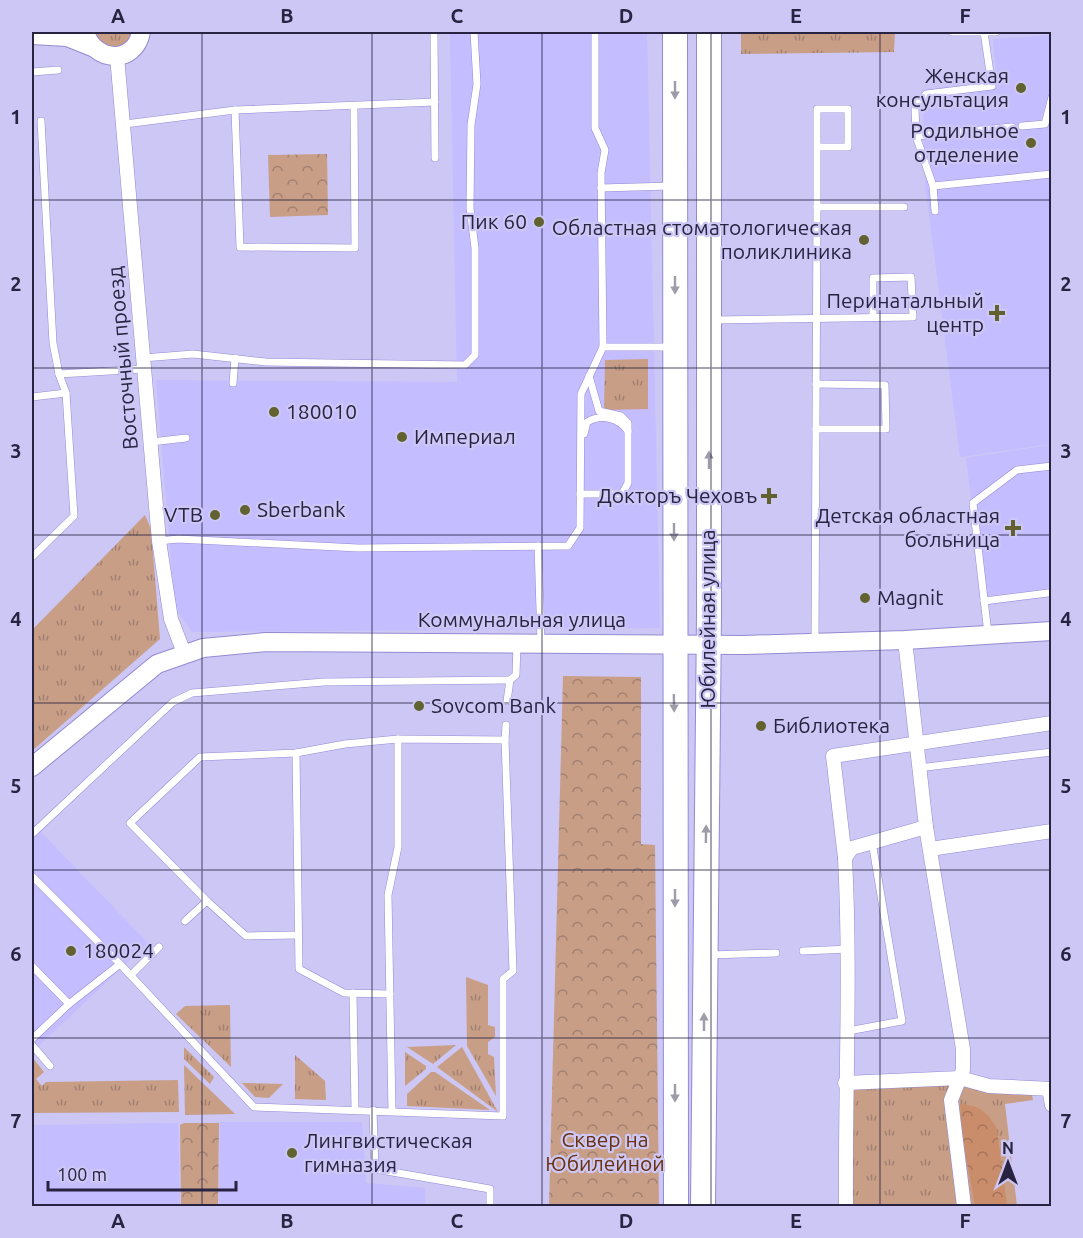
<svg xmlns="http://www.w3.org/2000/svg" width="1083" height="1238" font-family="Ubuntu,sans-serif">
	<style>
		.built { fill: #c4bdff }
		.grass { fill: url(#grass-tufts) }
		.forest { fill: url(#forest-crowns) }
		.park { fill: url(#park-crowns) }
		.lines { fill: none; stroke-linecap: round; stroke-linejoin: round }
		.lane-casing { stroke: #948ad2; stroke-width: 8 }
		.street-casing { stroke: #948ad2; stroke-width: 15 }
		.secondary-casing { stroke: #948ad2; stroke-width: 20 }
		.highway-casing { stroke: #948ad2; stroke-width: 26 }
		.lane { stroke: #fff; stroke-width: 7 }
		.street { stroke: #fff; stroke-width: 14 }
		.secondary { stroke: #fff; stroke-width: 18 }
		.highway { stroke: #fff; stroke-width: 24 }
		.oneway { fill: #9e9ca9 }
		.grid { fill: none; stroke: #272340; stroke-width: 1.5; stroke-opacity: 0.55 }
		.poi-dot { fill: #61622f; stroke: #ccc7f5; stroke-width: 2 }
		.labels { text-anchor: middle; stroke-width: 4.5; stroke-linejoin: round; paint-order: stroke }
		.poi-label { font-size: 21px; fill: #272340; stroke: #ccc7f5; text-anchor: end }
		.street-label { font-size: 21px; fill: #272340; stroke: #ccc7f5 }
		.park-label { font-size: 21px; fill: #69300a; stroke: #ccc7f5 }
		.neatline { fill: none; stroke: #272340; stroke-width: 2 }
		.grid-label { font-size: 20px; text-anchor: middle; font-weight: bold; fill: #272340 }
	</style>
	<defs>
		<pattern id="grass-tufts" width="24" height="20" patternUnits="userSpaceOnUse" patternTransform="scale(1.5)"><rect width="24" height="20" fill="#c89e87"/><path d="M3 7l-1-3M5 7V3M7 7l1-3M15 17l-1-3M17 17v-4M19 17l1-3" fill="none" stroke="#a28070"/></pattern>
		<pattern id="forest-crowns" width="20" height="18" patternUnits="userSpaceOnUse" patternTransform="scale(1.5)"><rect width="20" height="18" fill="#ca8d6c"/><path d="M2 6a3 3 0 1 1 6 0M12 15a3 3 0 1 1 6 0" fill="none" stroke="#a4735a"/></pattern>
		<pattern id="park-crowns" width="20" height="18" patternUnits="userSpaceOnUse" patternTransform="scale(1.5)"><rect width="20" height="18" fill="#c89e87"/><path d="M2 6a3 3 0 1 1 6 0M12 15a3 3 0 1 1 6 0" fill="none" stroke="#a28070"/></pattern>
	</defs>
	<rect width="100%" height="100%" fill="#ccc7f5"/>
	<g class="built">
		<polygon points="450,32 647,32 660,628 192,632 175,608 156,380 457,382"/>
		<polygon points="1051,35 1051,444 960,457 925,183 923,89 997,82 993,39"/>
		<polygon points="1051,445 1051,597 985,606 966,458"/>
		<polygon points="32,823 148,943 32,1052"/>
		<polygon points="220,1122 362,1122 366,1183 425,1188 425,1206 219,1206"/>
		<polygon points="178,1123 180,1206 32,1206 32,1125"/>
	</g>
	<g class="grass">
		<polygon points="92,32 134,32 130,42 116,50 101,46"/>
		<polygon points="741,32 895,32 894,52 741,54"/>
		<polygon points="648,359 648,409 604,410 605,360"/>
		<polygon points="145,515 151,529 160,639 32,751 32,630"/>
		<polygon points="466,977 488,985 488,1025 495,1027 495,1037 488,1042 488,1054 494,1057 496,1096 467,1046"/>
		<polygon points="230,1005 231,1067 176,1014 185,1006"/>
		<polygon points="456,1045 433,1064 407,1047"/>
		<polygon points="184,1047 214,1077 210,1084 184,1059"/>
		<polygon points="462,1047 498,1112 437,1067"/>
		<polygon points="405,1052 426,1066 426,1069 405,1086"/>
		<polygon points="295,1055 325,1081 326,1100 295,1099"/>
		<polygon points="32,1057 44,1072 36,1079 42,1086 46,1082 178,1080 179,1112 32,1113"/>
		<polygon points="184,1065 235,1114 185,1115"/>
		<polygon points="431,1072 435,1072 490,1110 407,1106 407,1094"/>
		<polygon points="242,1083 283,1084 269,1098 255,1097"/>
		<polygon points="963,1083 985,1092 1032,1095 1033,1100 1005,1104 1017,1206 848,1206 853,1089"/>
	</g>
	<path class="forest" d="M960,1104C979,1105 988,1112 997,1129L1007,1206H975L962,1136Z"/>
	<g class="park">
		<polygon points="327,154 328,215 270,217 268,155"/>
		<polygon points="563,676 641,677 641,844 655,845 659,1206 549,1206"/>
		<polygon points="184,1123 219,1123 218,1206 181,1206 180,1125"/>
	</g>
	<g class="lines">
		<g class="lane-casing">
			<g id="lane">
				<polyline points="434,32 435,158"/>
				<polyline points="595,32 595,128 605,150 601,173 603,347"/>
				<polyline points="952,32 996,32"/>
				<polyline points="984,32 992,86 926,94 915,107 916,136 933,186 1052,174"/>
				<polyline points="32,72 58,70"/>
				<polyline points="235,110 240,247 355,248 354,107"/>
				<polyline points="125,124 235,110 435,102"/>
				<polyline points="1022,126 1045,124 1052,97"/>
				<polyline points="916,136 1012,127"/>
				<polyline points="933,186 935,211"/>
				<polyline points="601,188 671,186"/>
				<polyline points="817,207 904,207"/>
				<polyline points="714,320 913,317 911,277 873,278 873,317"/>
				<polyline points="143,358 193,354 266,362 465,365 475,355 475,248 470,208 471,125 477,84 474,32"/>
				<polyline points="59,374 144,369"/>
				<polyline points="233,383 235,358"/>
				<polyline points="32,397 66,393"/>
				<polyline points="816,429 886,429 885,385 816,384"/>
				<path d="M584,434L587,422C601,414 618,417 628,431"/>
				<polyline points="151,442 186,438"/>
				<polyline points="580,494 622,494 628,483 628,423 621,416 599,411 589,376"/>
				<polyline points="159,541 178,539 358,548 568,546 580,528 581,394 603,347 672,347"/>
				<polyline points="538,546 541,642"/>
				<polyline points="32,557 74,516 66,393 59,374 53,343 41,121"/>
				<polyline points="984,601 1048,593"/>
				<polyline points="988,634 973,503 1017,470 1052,466"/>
				<polyline points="815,642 817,207 817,109 848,109 848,147 817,147"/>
				<polyline points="507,701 510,680 516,675 517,644"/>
				<polyline points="505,740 506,725"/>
				<polyline points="296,753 299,969 344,993 390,994"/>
				<polyline points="918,768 1052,752"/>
				<polyline points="32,834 173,702 192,693 324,682 510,680"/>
				<polyline points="32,876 120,964 254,1107 503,1116 503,979 513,971 505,740 398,739 345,744 296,753 200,757 130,823 207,901 185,921"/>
				<polyline points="207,901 246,936 298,935"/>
				<polyline points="803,951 850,949"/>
				<polyline points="710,955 776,953"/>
				<polyline points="32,966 69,1004"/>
				<polyline points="131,975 159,947"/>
				<polyline points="353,993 355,1109"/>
				<polyline points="848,1031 902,1021 872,842"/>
				<polyline points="32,1039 69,1004 120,964"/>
				<polyline points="32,1045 50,1066"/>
				<polyline points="373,1110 375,1169 490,1189 490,1206"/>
				<polyline points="392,1111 388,895 398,847 398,739"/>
			</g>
		</g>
		<g class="street-casing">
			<g id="street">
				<polyline points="117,56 159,541 171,619 184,653"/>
				<polyline points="926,827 963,1049 963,1070 951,1100 964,1206"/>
				<polyline points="930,849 1052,831"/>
				<polyline points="845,858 833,756 1052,723"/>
				<polyline points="845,1083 960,1078 989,1086 1052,1089"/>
				<polyline points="1049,1089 1052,1105"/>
				<path d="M846,1206C845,1090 851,974 845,858L852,848L926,827L905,640"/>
			</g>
		</g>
		<g class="secondary-casing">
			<g id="secondary">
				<path d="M85,32C94,63 135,65 141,32"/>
				<polyline points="32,35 67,37 92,47"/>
				<polyline points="32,767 157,664 203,648 266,642 744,645 905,640 1052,631"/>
			</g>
		</g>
		<g class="highway-casing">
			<g id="highway">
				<polyline points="675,32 676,1206"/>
				<polyline points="703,1206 709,615 709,32"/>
			</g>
		</g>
		<use href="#lane" class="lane"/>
		<use href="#street" class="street"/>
		<use href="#secondary" class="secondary"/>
		<use href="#highway" class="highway"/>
	</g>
	<defs><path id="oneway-solid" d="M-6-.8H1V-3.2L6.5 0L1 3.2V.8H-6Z" transform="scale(1.5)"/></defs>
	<g class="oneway">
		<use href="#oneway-solid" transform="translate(675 90) rotate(90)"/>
		<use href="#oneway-solid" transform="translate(675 285) rotate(90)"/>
		<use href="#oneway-solid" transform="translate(709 460) rotate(-90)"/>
		<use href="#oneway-solid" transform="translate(674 532) rotate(90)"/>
		<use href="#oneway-solid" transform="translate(674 703) rotate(89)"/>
		<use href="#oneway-solid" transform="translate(706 834) rotate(-89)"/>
		<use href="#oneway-solid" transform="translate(675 898) rotate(90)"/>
		<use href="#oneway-solid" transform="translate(704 1022) rotate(-90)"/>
		<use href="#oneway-solid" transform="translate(675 1093) rotate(90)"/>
	</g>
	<path class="grid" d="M202,32V1206M372,32V1206M542,32V1206M711,32V1206M880,32V1206M32,200H1052M32,368H1052M32,535H1052M32,703H1052M32,870H1052M32,1038H1052"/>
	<g class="poi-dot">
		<circle cx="1021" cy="88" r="6"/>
		<circle cx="1031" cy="143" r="6"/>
		<circle cx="539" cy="222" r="6"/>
		<circle cx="864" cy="240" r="6"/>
		<path d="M994 304h6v6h6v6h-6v6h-6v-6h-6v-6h6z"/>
		<circle cx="274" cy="412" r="6"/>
		<circle cx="402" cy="437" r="6"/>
		<path d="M766 487h6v6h6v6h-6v6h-6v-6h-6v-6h6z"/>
		<circle cx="245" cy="510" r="6"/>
		<circle cx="215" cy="515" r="6"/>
		<path d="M1010 519h6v6h6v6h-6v6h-6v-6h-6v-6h6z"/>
		<circle cx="865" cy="598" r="6"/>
		<circle cx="419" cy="706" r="6"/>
		<circle cx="761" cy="726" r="6"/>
		<circle cx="71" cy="951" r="6"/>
		<circle cx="292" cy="1153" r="6"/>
	</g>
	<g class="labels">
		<g class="poi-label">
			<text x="1009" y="83">Женская<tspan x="1009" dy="24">консультация</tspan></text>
			<text x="1019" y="138">Родильное<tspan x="1019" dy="24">отделение</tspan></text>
			<text x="527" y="229">Пик 60</text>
			<text x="852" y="235">Областная стоматологическая<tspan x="852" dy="24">поликлиника</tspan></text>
			<text x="984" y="308">Перинатальный<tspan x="984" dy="24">центр</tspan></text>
			<text x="286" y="419" text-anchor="start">180010</text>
			<text x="414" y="444" text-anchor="start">Империал</text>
			<text x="757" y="503">Докторъ Чеховъ</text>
			<text x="257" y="517" text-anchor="start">Sberbank</text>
			<text x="203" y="522">VTB</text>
			<text x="1000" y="523">Детская областная<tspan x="1000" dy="24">больница</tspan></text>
			<text x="877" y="605" text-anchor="start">Magnit</text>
			<text x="431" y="713" text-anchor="start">Sovcom Bank</text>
			<text x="773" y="733" text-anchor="start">Библиотека</text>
			<text x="83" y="958" text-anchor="start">180024</text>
			<text x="304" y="1148" text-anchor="start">Лингвистическая<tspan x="304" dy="24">гимназия</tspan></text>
		</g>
		<g class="street-label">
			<text transform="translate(123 358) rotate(-95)" y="7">Восточный проезд</text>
			<text transform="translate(708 619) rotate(-90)" y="7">Юбилейная улица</text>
			<text x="522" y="627">Коммунальная улица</text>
		</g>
		<g class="park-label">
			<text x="605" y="1147">Сквер на<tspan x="605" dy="24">Юбилейной</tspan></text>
		</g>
	</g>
	<rect width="1083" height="1238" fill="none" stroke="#ccc7f5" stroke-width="66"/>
	<g transform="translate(1008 1163)" stroke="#ccc7f5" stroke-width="4.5" paint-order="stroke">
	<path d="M0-4.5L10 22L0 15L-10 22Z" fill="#272340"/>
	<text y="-9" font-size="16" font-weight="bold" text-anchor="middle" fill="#272340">N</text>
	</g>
	<path d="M48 1181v9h188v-9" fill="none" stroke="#272340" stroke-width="3"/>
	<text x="57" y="1181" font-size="18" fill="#272340" stroke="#ccc7f5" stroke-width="4.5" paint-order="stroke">100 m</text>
	<rect x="33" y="33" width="1017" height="1172" class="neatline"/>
	<g class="grid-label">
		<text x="118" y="23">A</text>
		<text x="287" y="23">B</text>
		<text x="457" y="23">C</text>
		<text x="626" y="23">D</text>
		<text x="796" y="23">E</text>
		<text x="965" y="23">F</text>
		<text x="16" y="124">1</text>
		<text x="1066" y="124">1</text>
		<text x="16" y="291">2</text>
		<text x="1066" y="291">2</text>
		<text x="16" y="458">3</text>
		<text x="1066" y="458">3</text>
		<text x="16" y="626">4</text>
		<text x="1066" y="626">4</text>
		<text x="16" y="793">5</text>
		<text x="1066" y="793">5</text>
		<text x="16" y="961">6</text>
		<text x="1066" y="961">6</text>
		<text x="16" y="1128">7</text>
		<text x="1066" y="1128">7</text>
		<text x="118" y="1228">A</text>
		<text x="287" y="1228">B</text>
		<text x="457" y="1228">C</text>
		<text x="626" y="1228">D</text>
		<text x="796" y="1228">E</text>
		<text x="965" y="1228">F</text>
	</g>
</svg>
